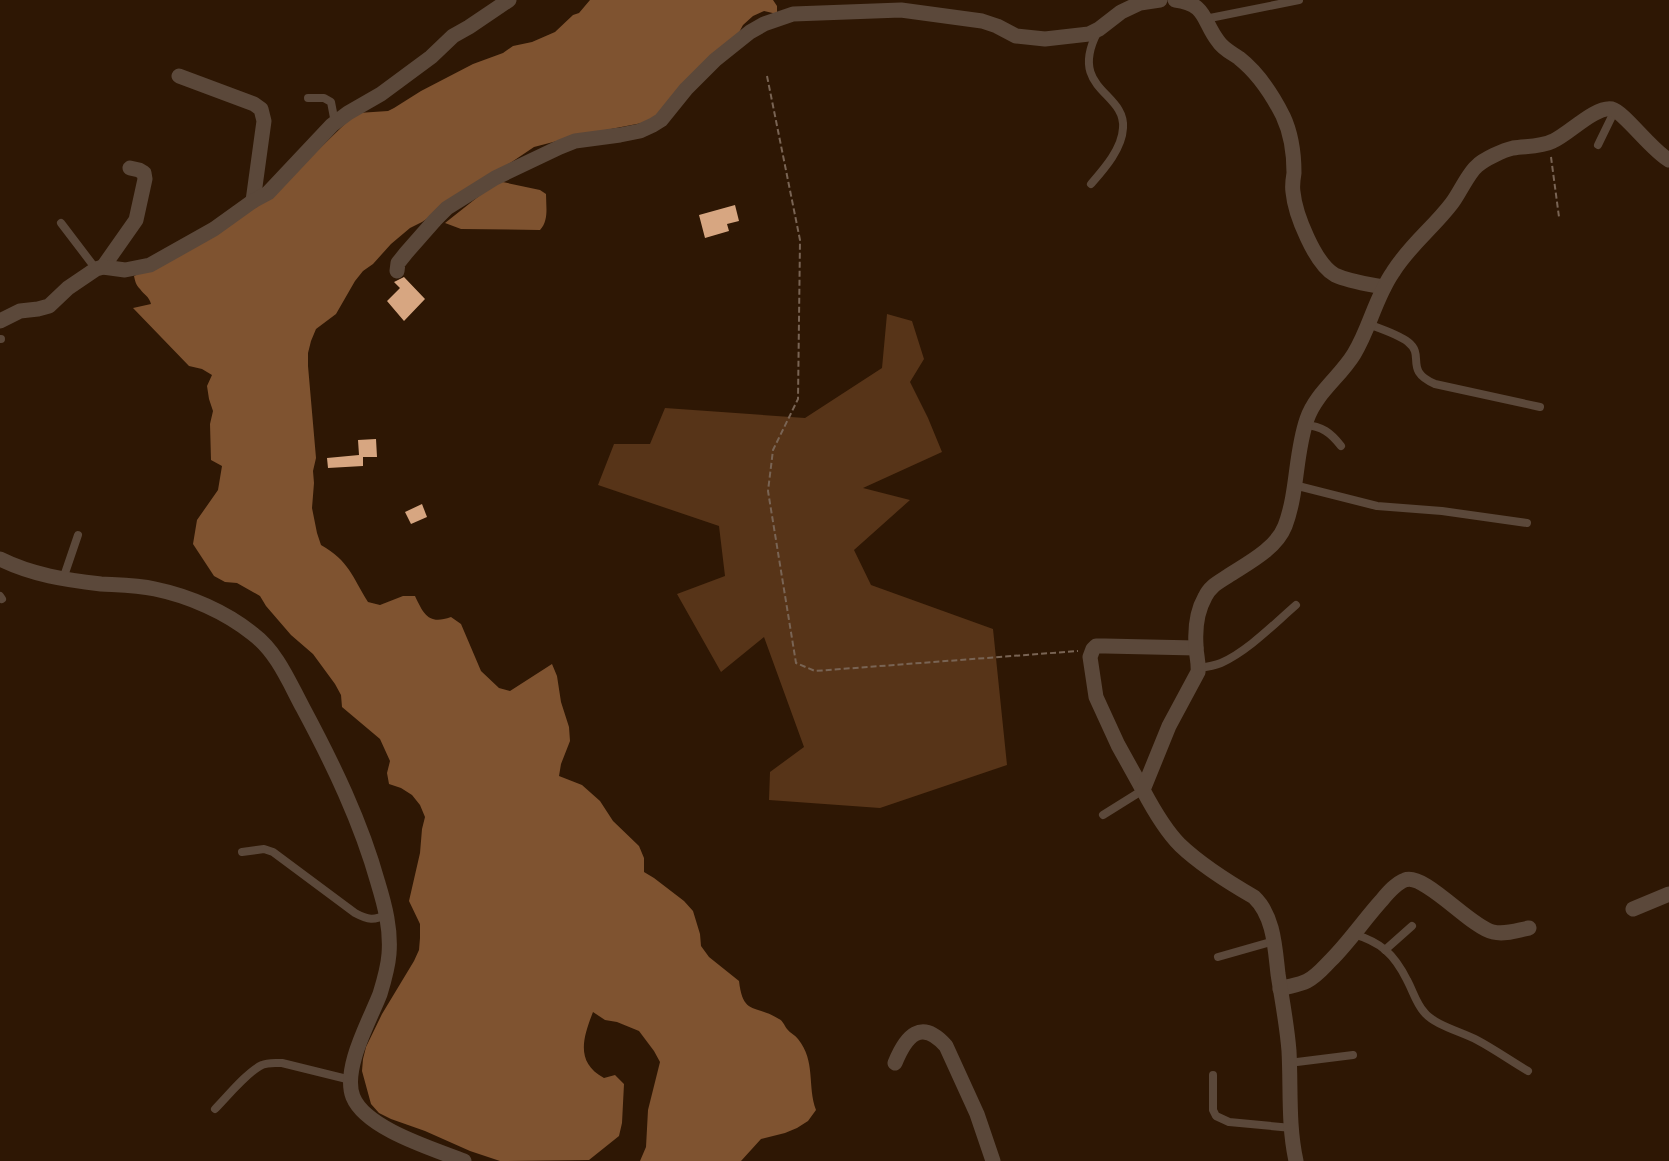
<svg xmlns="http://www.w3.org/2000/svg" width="1669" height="1161" font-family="Mulish,sans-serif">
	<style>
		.green { fill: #573418 }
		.water { fill: #7f5330 }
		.building { fill: #d7a681 }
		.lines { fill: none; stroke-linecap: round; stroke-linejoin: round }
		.path { stroke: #796454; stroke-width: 2; stroke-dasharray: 6 3; stroke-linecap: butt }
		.lane { stroke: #5b483a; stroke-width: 8 }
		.street { stroke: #5b483a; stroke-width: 15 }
	</style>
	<rect width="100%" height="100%" fill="#2e1704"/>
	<polygon class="green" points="887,314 912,321 924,359 910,382 928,418 942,452 863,488 910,500 854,550 871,585 993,629 1007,765 880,808 769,800 770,772 804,747 764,637 721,672 677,594 725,576 719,526 598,485 614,444 650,444 665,408 805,418 882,368"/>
	<g class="water">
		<path d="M590,0H773L777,6V14L764,11L753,16L743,25L735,40L671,104L647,122L580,135L534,147L422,222L410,228L391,244L373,264L363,271L355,281L336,314L316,329L311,341L308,353V366L316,458L313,471L314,483L312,508L317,533L321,545C349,561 352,576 368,602L380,605L403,596H415C424,615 429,625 451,617L461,624L481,671L499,688L510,691L552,664L557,676L561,702L569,727L570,741L561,764L559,776L582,785L600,801L613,821L639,846L644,858V872L654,878L684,901L693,911L700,934L701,946L709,957L739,981C743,1016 755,1004 779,1019C783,1021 784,1025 787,1029C790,1033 795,1035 798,1039C816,1061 807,1086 816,1110L808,1121L797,1128L785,1133L761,1139L741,1161H640L646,1147L648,1110L660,1062L654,1051L639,1031L617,1022L605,1020L593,1012C583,1038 575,1062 604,1078L615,1075L624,1084L622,1123L619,1136L589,1160L500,1161L470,1151L425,1131L391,1119L379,1113L371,1104L362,1071L363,1059L366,1047L382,1014L414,961L419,950L420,938V924L409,901L420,853L422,829L425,817L420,805L412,795L401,788L389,784L387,773L390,761L380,739L342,707L341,695L335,684L313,654L291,635L266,606L260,596L237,583L225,582L214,576L193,544L197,520L218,490L222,466L211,460L210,424L213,411L209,399L207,386L212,375L202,369L189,366L133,308L151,304C149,296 144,295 140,289C136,285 135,281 134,276L183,252L283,184L348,121L358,113L388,111L394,108L421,91L473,64L503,53L513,46L532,42L555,32L573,15L579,13Z"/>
		<path d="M498,181L540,190L546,194C546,207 549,220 540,230L461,229L445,223Z"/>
	</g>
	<g class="building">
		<polygon points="735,205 739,221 727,224 729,231 705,238 699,215"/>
		<polygon points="404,277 425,299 404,321 387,301 400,288 394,282"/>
		<polygon points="376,439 377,457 363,457 363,466 328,468 327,458 359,455 358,440"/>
		<polygon points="422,504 427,517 411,524 405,512"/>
	</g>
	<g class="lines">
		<g class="path">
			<polyline points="767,76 800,240 798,399 773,450 768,491 796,663 815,671 1078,651"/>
			<polyline points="1551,157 1559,217"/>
		</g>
		<g class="lane">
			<polyline points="1205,19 1299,0"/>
			<polyline points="308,98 324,98 331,102 335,123"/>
			<polyline points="1598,145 1615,110"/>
			<path d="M1091,184C1104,169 1122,149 1123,128C1126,92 1068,90 1097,33"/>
			<polyline points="61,223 96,269"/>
			<path d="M1368,324C1379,328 1400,335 1408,342C1426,356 1403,370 1435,384L1540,407"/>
			<polyline points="0,339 1,339"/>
			<path d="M1305,425C1322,426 1331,433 1341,446"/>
			<polyline points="1294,485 1377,506 1442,511 1527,523"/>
			<polyline points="63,579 78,535"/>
			<polyline points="0,596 2,599"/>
			<path d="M1198,668C1206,667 1214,666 1221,663C1248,651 1274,624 1296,605"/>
			<polyline points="1103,815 1143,790"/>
			<path d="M242,852L264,849L273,852L355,913C368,920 374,921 387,914"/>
			<path d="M1353,934C1381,942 1394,954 1407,980C1413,991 1416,1003 1424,1012C1434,1025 1462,1032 1477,1040C1494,1049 1511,1061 1528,1071"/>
			<polyline points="1385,950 1412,926"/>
			<polyline points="1218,957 1274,941"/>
			<polyline points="1289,1063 1353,1055"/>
			<polyline points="1213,1075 1213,1110 1216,1116 1229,1122 1292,1128"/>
			<path d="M215,1109C226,1098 248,1071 262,1065C268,1062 275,1063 282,1063L351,1080"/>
		</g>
		<g class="street">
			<path d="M1175,0C1207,4 1202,20 1218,41C1223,49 1232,53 1239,58C1258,73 1272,94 1283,116C1291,133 1294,154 1294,173C1293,179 1292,186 1293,192C1295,214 1315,264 1335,275C1350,282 1368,284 1384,287"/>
			<polyline points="179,76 254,104 261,109 264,121 253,201"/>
			<polyline points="103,267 136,220 145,179 144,173 139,170 130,168"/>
			<polyline points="397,271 398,263 406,253 435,220 447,208 495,178 560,147 575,141 620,135 640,131 653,125 661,120 686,89 715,60 750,32 764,24 793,14 901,10 982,21 997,26 1016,36 1045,39 1089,34 1099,29 1121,12 1140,3 1160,0"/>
			<polyline points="0,321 20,311 38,309 49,306 68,288 96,269 103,267 125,270 150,265 214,229 253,201 268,193 332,125 348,113 381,94 431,57 453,36 469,27 509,0"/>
			<path d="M0,559C32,575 66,580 101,584C119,585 137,585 155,589C189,596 226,612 253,634C277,652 289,682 303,708C333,764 361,822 378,883C385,906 391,929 389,954C388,967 384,981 380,994C370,1020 342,1069 353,1097C366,1129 434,1149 464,1161"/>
			<polyline points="1143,790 1118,745 1096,697 1090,657 1093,649 1096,646 1105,646 1196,648"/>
			<polyline points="1633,909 1669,894"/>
			<path d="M1280,989C1289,986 1299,985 1307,981C1317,976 1323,968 1331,960C1349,942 1364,920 1381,901C1387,894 1396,883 1405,880C1424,872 1470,927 1493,932C1505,935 1518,930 1529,928"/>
			<path d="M895,1063C906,1036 921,1018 946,1046L977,1114L993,1161"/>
			<path d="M1296,1161C1288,1125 1291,1088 1289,1051C1287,1025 1282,1000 1278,974C1275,948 1274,916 1254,897C1228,882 1202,866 1180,845C1166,831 1152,807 1143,790L1169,726L1198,672C1199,662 1196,655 1196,645C1195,629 1197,611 1205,597C1210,586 1219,582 1228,576C1248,563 1276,549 1285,526C1298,492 1295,453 1307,419C1316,393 1340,377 1354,354C1370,328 1375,298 1393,272C1409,246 1434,227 1452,203C1459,194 1469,172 1477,166C1484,159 1504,150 1513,148C1527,146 1541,147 1553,141C1569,134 1595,106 1612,109C1624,112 1652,151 1669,160"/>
		</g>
	</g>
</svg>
